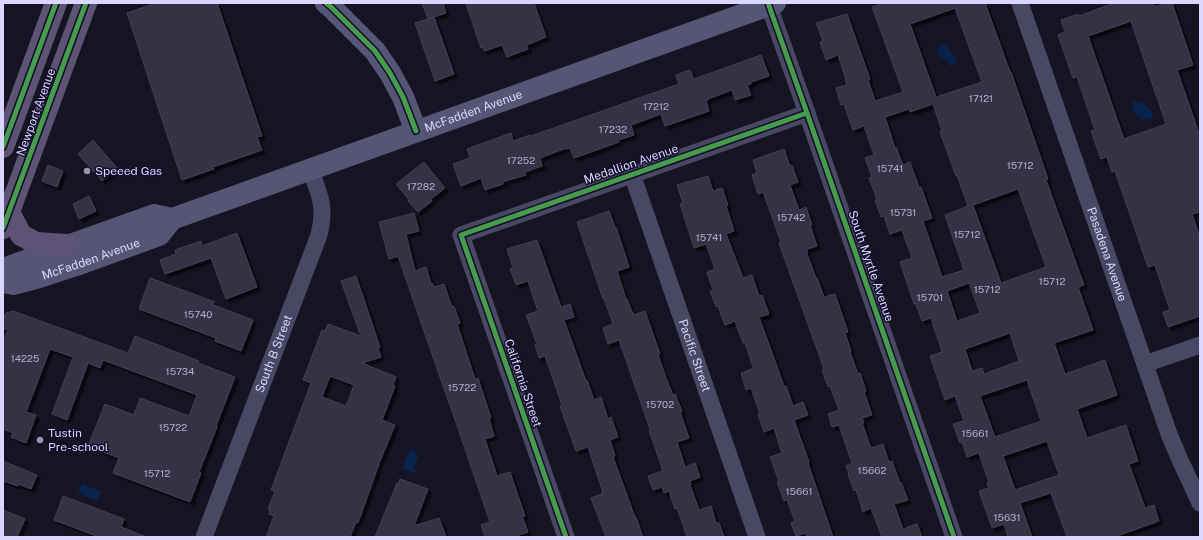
<svg xmlns="http://www.w3.org/2000/svg" width="1203" height="540" font-family="'Public Sans',sans-serif">
	<style>
		.water { fill: #09224a }
		.building { fill: #343245; stroke: #433f57; fill-rule: evenodd; filter: url(#shadow) }
		.lines { fill: none; stroke-linecap: round; stroke-linejoin: round }
		.minor { stroke: #494864; stroke-width: 17 }
		.secondary { stroke: #575576; stroke-width: 22 }
		.primary { stroke: #5d5375; stroke-width: 22 }
		.cycleway-casing { stroke: #120e29; stroke-width: 8 }
		.cycleway { stroke: #469c4c; stroke-width: 5 }
		.poi-dot { fill: #9592b2; stroke: #120e29; stroke-width: 1.5 }
		.labels { text-anchor: middle; stroke-width: 3; stroke-linejoin: round; paint-order: stroke }
		.number-label { font-size: 10px; fill: #b0add0 }
		.street-label { font-size: 12px; fill: #dad6ff; stroke: #120e29 }
		.poi-label { font-size: 12px; fill: #dad6ff; stroke: #120e29; text-anchor: start }
	</style>
	<defs>
		<filter id="shadow"><feDropShadow dx="3.5" dy="3.5" stdDeviation="0" flood-color="#0009"/></filter>
	</defs>
	<rect width="100%" height="100%" fill="#161423"/>
	<g class="water">
		<path d="M943,44C950,45 949,48 952,54C954,57 956,57 957,62L954,65L950,66L945,59L939,56L937,51V48Z"/>
		<path d="M1134,102C1143,101 1154,109 1152,118C1143,124 1131,114 1132,104Z"/>
		<polygon points="410,449 415,452 418,457 414,468 416,470 415,473 402,469"/>
		<polygon points="82,484 101,491 97,501 78,493"/>
	</g>
	<g class="building">
		<polygon points="156,3 217,3 262,136 257,137 262,150 213,167 214,169 182,180 127,13"/>
		<polygon points="422,3 443,3 446,13 428,19"/>
		<polygon points="466,3 534,3 546,37 527,45 528,49 507,57 502,45 484,51 483,47 481,48"/>
		<path d="M883,3H985L1010,72H1011L1048,179L1046,180L1084,285L1078,287L1093,330L1054,343L1065,374L1105,360L1117,395L1077,409L1087,438L1126,425L1138,461L1129,464L1145,508L1154,505L1159,521L1114,537H1067L1051,493L1020,503L1032,537H1008L1004,524L992,528L979,491L989,488L987,483H989L979,453L967,457L962,442L960,443L953,424L964,421L955,396L945,400L930,356L942,352L931,318L922,321L916,304H914L900,262L912,258L902,230L890,234L884,216L881,217L875,200L877,199L869,178L872,177L865,158L874,155L864,126L853,130L844,104L841,105L836,88L847,85L845,80H846L838,55L826,60L820,42L823,41L816,23L847,14L870,79L868,80L875,101L903,92L872,7ZM955,8L982,82L936,97L910,24ZM933,104L942,131L940,132L956,176L957,175L968,206L945,215L964,270L942,277L923,221L932,218L921,187H919L910,162L903,165L896,147L895,148L885,117L909,109L910,112ZM1018,189L1046,267L1001,283L973,205ZM969,283L980,313L957,321L947,291ZM1010,333L1019,361L984,374L982,368L972,371L965,349ZM1027,380L1041,421L995,437L980,396ZM1047,441L1059,475L1015,490L1003,456Z"/>
		<path d="M1114,3H1153L1155,7L1166,3H1172L1193,65L1177,70L1200,136V212L1192,214L1200,238V316L1168,327L1163,312L1170,310L1155,265L1148,267L1115,171L1112,172L1107,157L1101,159L1091,131L1095,130L1077,77L1073,78L1058,35L1065,32L1061,20L1078,14L1079,16ZM1131,21L1166,124L1124,139L1088,36Z"/>
		<polygon points="434,17 454,74 435,81 415,23"/>
		<polygon points="761,55 769,76 751,82 751,84 747,85 751,95 735,100 732,90 708,99 708,100 706,101 709,111 665,126 661,114 631,125 634,135 618,140 619,142 574,158 570,148 566,149 566,148 540,158 542,166 525,172 526,175 502,182 503,184 485,190 481,178 461,186 453,164 470,158 467,149 511,133 513,141 530,135 531,136 679,84 676,75 690,70 694,79"/>
		<polygon points="93,140 117,168 102,181 78,154"/>
		<polygon points="784,149 790,166 792,165 798,182 790,185 799,210 806,207 812,225 810,225 817,246 807,249 807,254 816,278 817,278 824,297 835,294 848,332 845,333 851,351 850,352 858,374 860,373 866,391 864,392 872,415 862,418 864,423 862,423 871,448 883,444 889,462 892,461 900,483 901,482 908,500 894,504 903,529 917,524 922,537 882,537 871,508 863,512 856,490 854,491 848,474 849,474 846,466 852,463 839,425 832,427 828,414 839,410 830,386 828,387 822,370 824,369 779,243 781,242 763,192 758,194 752,175 757,173 753,160"/>
		<polygon points="424,162 445,188 431,199 432,201 418,212 408,201 409,200 396,184"/>
		<polygon points="48,165 63,171 57,187 42,181"/>
		<polygon points="708,176 713,191 722,188 728,205 726,206 734,231 726,234 743,278 752,275 759,296 762,295 769,314 759,317 784,386 786,386 793,406 803,402 808,415 794,420 809,462 808,463 833,537 807,537 806,533 796,536 791,523 795,521 787,500 784,501 777,482 779,481 770,457 782,453 774,428 764,432 758,414 760,414 751,388 746,390 741,373 752,369 753,367 745,343 743,343 735,321 725,325 718,306 716,307 710,291 713,290 707,272 715,269 706,244 694,248 680,204 683,203 677,185"/>
		<polygon points="89,196 96,211 79,219 73,204"/>
		<polygon points="609,211 615,227 616,227 629,267 617,271 626,299 627,299 632,312 633,312 634,315 645,311 660,354 658,355 666,378 673,395 675,394 682,411 680,412 689,438 677,442 685,467 695,463 700,477 690,481 691,485 690,485 699,510 711,506 716,523 719,523 724,537 687,537 677,508 675,509 669,491 664,493 662,487 653,490 648,476 663,471 649,430 650,429 619,340 608,344 603,328 613,324 604,299 603,299 577,222"/>
		<polygon points="414,213 419,231 406,234 415,271 426,267 431,283 432,283 434,287 444,284 452,307 454,306 460,323 457,324 475,379 478,378 491,418 489,419 494,436 485,439 497,476 510,472 525,516 522,516 528,532 513,537 485,537 481,525 490,522 450,405 450,406 398,256 389,259 379,222"/>
		<polygon points="237,233 257,287 226,299 211,258 165,274 160,260 176,254 175,250 201,241 202,246"/>
		<polygon points="537,240 561,307 570,304 574,317 564,320 586,381 587,380 594,400 601,397 608,419 611,417 618,437 610,440 615,456 613,457 635,517 636,517 643,537 606,537 591,498 602,494 601,493 603,492 588,447 576,451 560,406 562,405 545,356 539,358 535,345 537,344 526,315 538,311 528,281 516,285 510,269 513,268 507,249"/>
		<path d="M356,276L380,347L378,348L381,357L362,363L396,377L393,385L395,386L382,420L395,425L380,461L358,523L356,522L350,537H266L274,516L269,514L270,510L268,509L275,491L271,490L311,383L303,380L322,330L325,331L328,324L361,336L341,281ZM330,376L354,385L346,406L322,397Z"/>
		<polygon points="150,278 215,302 211,304 253,320 241,351 215,341 216,338 139,309"/>
		<polygon points="13,311 128,353 135,336 199,361 198,363 235,377 216,426 217,427 199,472 201,473 190,502 113,473 119,458 88,446 105,404 134,415 140,398 189,416 197,395 103,360 100,368 88,363 67,420 52,414 73,357 50,349 26,412 36,415 26,443 11,437 13,433 3,429 3,342 8,330 3,328 3,319 6,313"/>
		<polygon points="3,461 37,475 31,489 18,484 18,486 3,481"/>
		<polygon points="400,479 428,489 414,526 439,518 446,537 375,537 397,483 398,484"/>
		<polygon points="63,496 124,519 121,527 144,536 144,537 99,537 54,520"/>
		<polygon points="3,510 25,519 17,537 3,537"/>
	</g>
	<g class="lines">
		<g class="minor">
			<polyline points="768,3 807,113 954,537"/>
			<path id="s1" d="M1020,3L1169,434L1180,460L1200,503"/>
			<path id="s2" d="M632,174L757,537"/>
			<polyline points="1145,364 1200,345"/>
			<path id="s3" d="M204,537L319,235C326,207 320,195 310,169"/>
			<polyline points="566,537 461,235 807,113"/>
		</g>
		<g class="secondary">
			<polyline points="326,3 331,7 375,51 390,73 403,97 416,131"/>
			<path id="s4" d="M3,269L154,215L172,219L775,3"/>
			<path id="s5" d="M3,282L14,284L36,278L85,262L159,235L172,219"/>
		</g>
		<g class="primary">
			<polyline points="3,147 56,3"/>
			<polyline points="9,212 21,235 36,243 67,245"/>
			<polyline points="3,228 86,3"/>
		</g>
		<g class="cycleway-casing">
			<g id="cycleway">
				<polyline points="326,3 331,7 375,51 390,73 403,97 416,131"/>
				<polyline points="768,3 807,113 954,537"/>
				<polyline points="3,147 56,3"/>
				<polyline points="3,228 86,3"/>
				<polyline points="566,537 461,235 807,113"/>
			</g>
		</g>
		<use href="#cycleway" class="cycleway"/>
	</g>
	<g class="poi-dot">
		<circle cx="87" cy="171" r="4"/>
		<circle cx="40" cy="440" r="4"/>
	</g>
	<g class="labels">
		<g class="number-label">
			<text x="981" y="102">17121</text>
			<text x="656" y="110">17212</text>
			<text x="613" y="133">17232</text>
			<text x="521" y="164">17252</text>
			<text x="1020" y="169">15712</text>
			<text x="890" y="172">15741</text>
			<text x="421" y="190">17282</text>
			<text x="903" y="216">15731</text>
			<text x="791" y="221">15742</text>
			<text x="967" y="238">15712</text>
			<text x="709" y="241">15741</text>
			<text x="1052" y="285">15712</text>
			<text x="987" y="293">15712</text>
			<text x="930" y="301">15701</text>
			<text x="198" y="318">15740</text>
			<text x="25" y="362">14225</text>
			<text x="180" y="375">15734</text>
			<text x="462" y="391">15722</text>
			<text x="660" y="408">15702</text>
			<text x="173" y="431">15722</text>
			<text x="975" y="437">15661</text>
			<text x="872" y="474">15662</text>
			<text x="157" y="477">15712</text>
			<text x="799" y="495">15661</text>
			<text x="1007" y="521">15631</text>
		</g>
		<g class="street-label">
			<text dy="4" stroke="none"><textPath href="#s4" startOffset="499">McFadden Avenue</textPath></text>
			<text transform="translate(36 112) rotate(-70)" y="4">Newport Avenue</text>
			<text transform="translate(631 164) rotate(-19)" y="4">Medallion Avenue</text>
			<text dy="4" stroke="none"><textPath href="#s1" startOffset="266">Pasadena Avenue</textPath></text>
			<text dy="4" stroke="none"><textPath href="#s5" startOffset="92">McFadden Avenue</textPath></text>
			<text transform="translate(871 266) rotate(71)" y="4">South Myrtle Avenue</text>
			<text dy="4" stroke="none"><textPath href="#s3" startOffset="196">South B Street</textPath></text>
			<text dy="4" stroke="none"><textPath href="#s2" startOffset="192">Pacific Street</textPath></text>
			<text transform="translate(523 383) rotate(71)" y="4">California Street</text>
		</g>
		<g class="poi-label">
			<text x="95" y="175">Speeed Gas</text>
			<text x="48" y="437">Tustin<tspan x="48" dy="14">Pre-school</tspan></text>
		</g>
	</g>
	<rect width="1203" height="540" fill="none" stroke="#dad6ff" stroke-width="8"/>
</svg>
